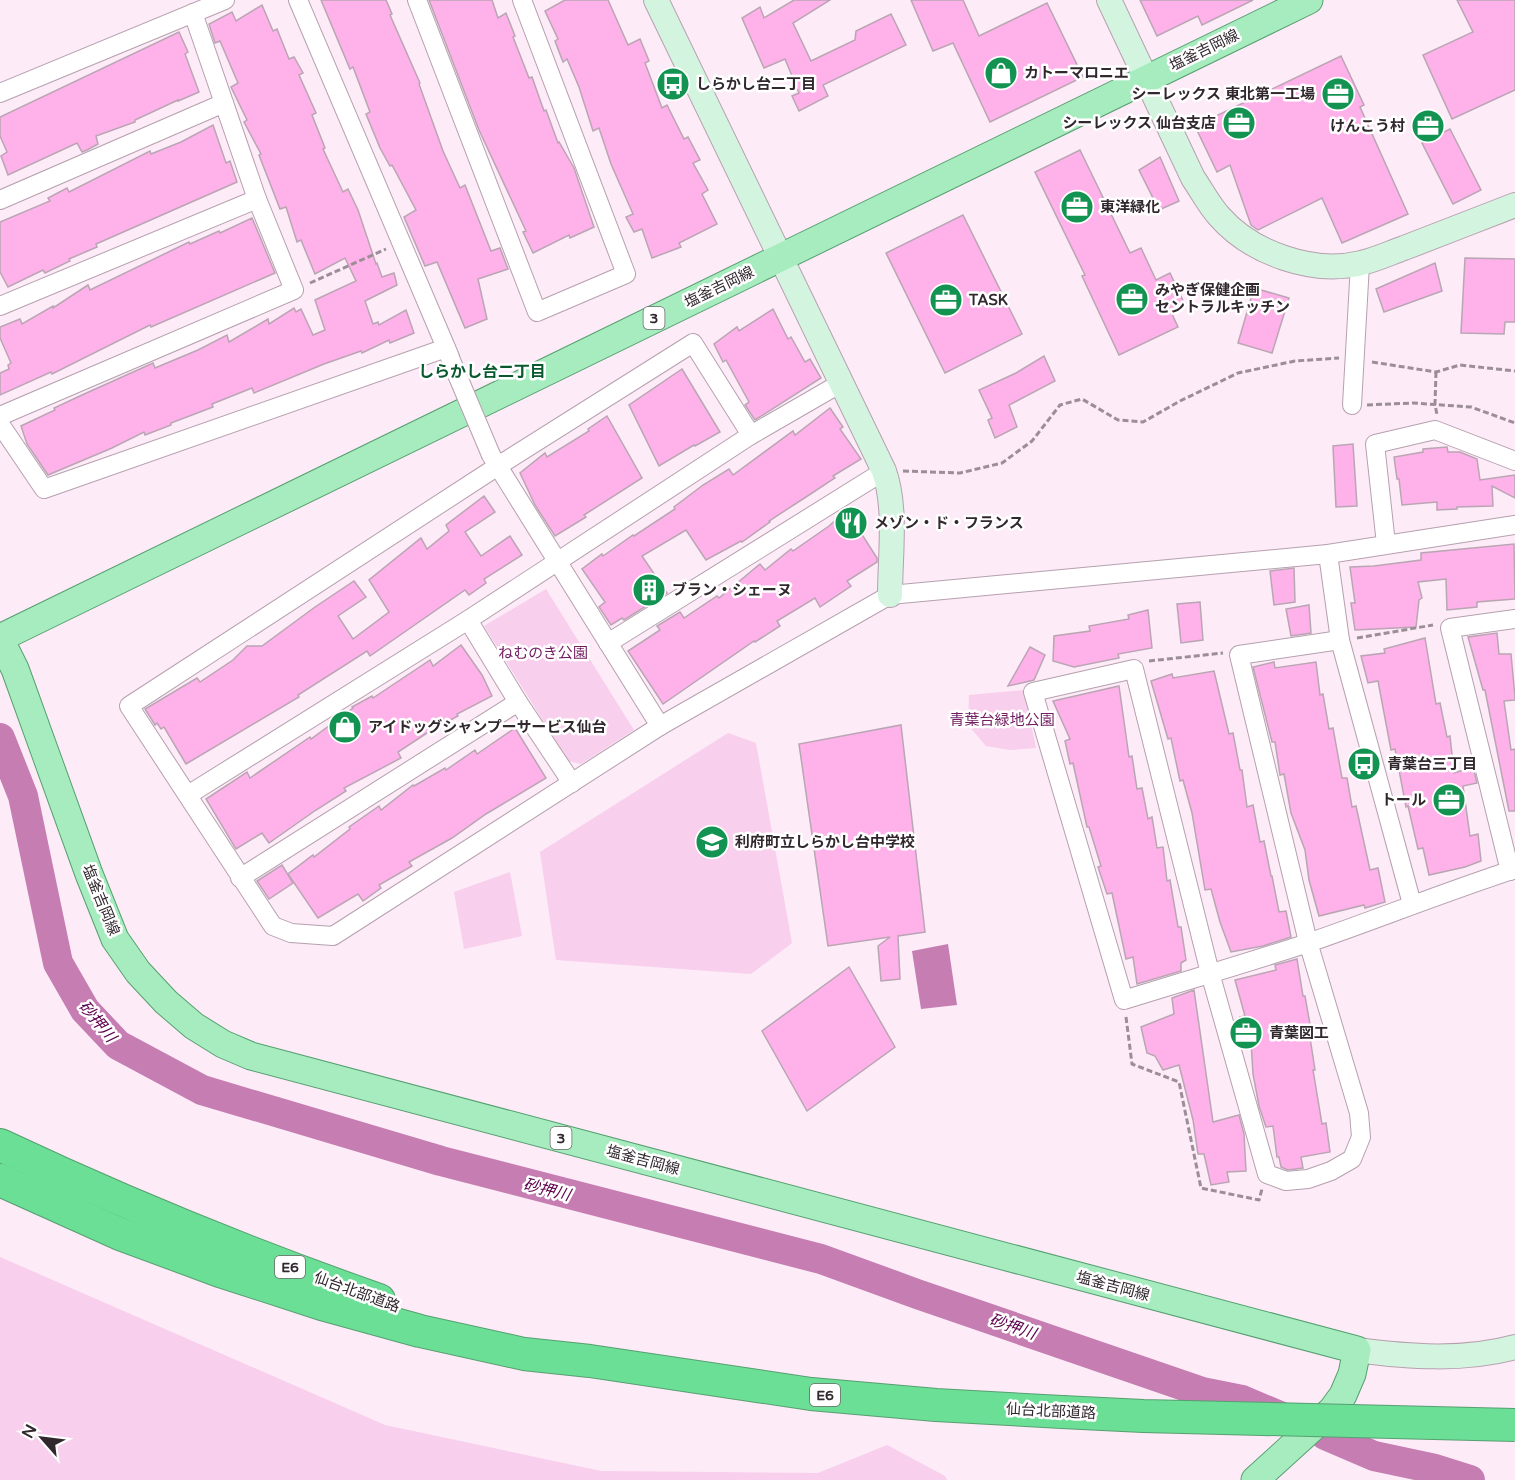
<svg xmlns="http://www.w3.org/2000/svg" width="1515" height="1480" font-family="'Varela Round','Noto Sans JP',sans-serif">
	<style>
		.green { fill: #f8cfec }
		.water { fill: #c57db2 }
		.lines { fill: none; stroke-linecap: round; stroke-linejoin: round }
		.river { stroke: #c57db2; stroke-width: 30 }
		.building { fill: #feb2e9; stroke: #baa5b4; stroke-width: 1.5 }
		.street-casing { stroke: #b6a0af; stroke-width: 20 }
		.secondary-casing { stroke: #b6a0af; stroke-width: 26 }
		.primary-casing { stroke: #579f71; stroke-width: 29 }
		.highway-casing { stroke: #579f71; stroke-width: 34 }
		.path { stroke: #9c8e97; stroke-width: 3; stroke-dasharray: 6 3; stroke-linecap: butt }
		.street { stroke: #fff; stroke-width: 18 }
		.secondary { stroke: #d3f5df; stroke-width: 24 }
		.primary { stroke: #a6ecbf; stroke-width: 27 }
		.highway { stroke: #6bdf95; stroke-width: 32 }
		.street-bridge-casing { stroke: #b6a0af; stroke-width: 20; stroke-linecap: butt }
		.highway-bridge-casing { stroke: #579f71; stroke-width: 34; stroke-linecap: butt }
		.street-bridge { stroke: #fff; stroke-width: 18 }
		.highway-bridge { stroke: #6bdf95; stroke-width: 32 }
		.labels { text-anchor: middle; stroke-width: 5; stroke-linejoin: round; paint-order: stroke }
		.shield { fill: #fff; stroke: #6f686d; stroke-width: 1.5 }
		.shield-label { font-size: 14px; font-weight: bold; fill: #31282e }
		.street-label { font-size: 15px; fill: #31282e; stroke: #fff }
		.poi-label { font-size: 15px; font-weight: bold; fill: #31282e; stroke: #fff; text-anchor: start }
		.park-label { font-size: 15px; fill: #721c61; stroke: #fff }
		.neighbourhood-label { font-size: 16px; font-weight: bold; fill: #09592f; stroke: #fff }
		.water-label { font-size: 16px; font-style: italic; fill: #5d014d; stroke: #fff }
	</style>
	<rect width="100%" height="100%" fill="#fdebf7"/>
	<g class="green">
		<polygon points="546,589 634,730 581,764 568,761 484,626"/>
		<polygon points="1024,690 1036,748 1010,750 986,746 968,725 969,695"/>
		<polygon points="728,733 756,743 792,943 751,974 556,960 540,852"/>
		<polygon points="510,872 522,936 464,949 454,892"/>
		<polygon points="0,1257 385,1425 601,1471 818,1473 887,1445 945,1476 947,1480 0,1480"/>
	</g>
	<polygon class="water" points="948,944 957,1005 921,1009 912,951"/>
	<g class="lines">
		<g class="river">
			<polyline points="0,738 23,796 58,963 85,1010 118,1045 202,1090 441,1161 821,1259 917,1294 1202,1392 1242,1400 1287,1419"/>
			<polyline points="1325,1435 1374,1456 1435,1469 1470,1480"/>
		</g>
	</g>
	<g class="building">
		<polygon points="321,0 386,0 392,14 390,15 420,83 419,84 443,151 460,188 465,185 491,251 500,248 508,269 478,279 487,319 465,328 437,262 425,266 404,217 416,210 392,165 390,166 380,148 366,114 370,112 353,67 350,69"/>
		<polygon points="429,0 492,0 498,18 506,13 515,36 513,37 529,78 532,77 544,111 546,110 558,143 559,142 574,168 594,227 570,238 569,235 533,253 523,232 526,231 479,130"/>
		<polygon points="565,0 608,0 628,45 640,39 649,61 645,63 662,108 667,105 684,139 688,137 700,160 693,163 708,190 702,194 717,224 679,243 681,247 652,258 642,229 634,232 626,217 633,214 611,164 599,128 593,131 579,87 567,59 563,62 555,41 558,39 545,11"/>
		<polygon points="794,0 830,0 793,23 811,61 855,40 856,31 891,14 906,45 823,85 828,96 799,111 792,96 799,93 785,59 764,68 742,18 760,7 764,18"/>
		<polygon points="911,0 963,0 979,36 1047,3 1083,77 990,122 953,43 933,51"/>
		<polygon points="1140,0 1253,0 1202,25 1198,16 1157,36"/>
		<polygon points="1457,0 1515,0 1515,90 1452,119 1423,55 1473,32"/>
		<polygon points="262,5 273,31 277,29 289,59 294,57 303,73 299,75 316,113 312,115 325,148 323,149 343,192 348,189 358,210 376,264 377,263 382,277 394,273 397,285 365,301 373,324 378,322 379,325 406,310 414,333 390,343 389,340 362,353 361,351 324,364 254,393 252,388 212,404 213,407 171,423 171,425 145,435 144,432 112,448 48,475 27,444 21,426 55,410 54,408 82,395 153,363 155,368 198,350 227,335 229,342 268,319 269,324 294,308 296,312 301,309 313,335 325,330 315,300 356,281 345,258 315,274 301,240 297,242 286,207 280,209 259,155 261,154 244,122 247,120 231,87 238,83 220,41 215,43 209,24 232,12 236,21"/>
		<polygon points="179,32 188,52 185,54 199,92 178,101 178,100 135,120 135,122 96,136 98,144 87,150 82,152 77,143 8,175 1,156 7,152 0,136 0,117"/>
		<polygon points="1341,56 1364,105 1360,107 1408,214 1342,243 1322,198 1258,230 1251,225 1230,165 1217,172 1195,126"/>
		<polygon points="213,125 226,163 230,161 237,182 96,244 97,247 69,259 70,261 45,273 43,270 8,287 0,272 0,222 50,201 48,198 67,188 69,192 150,151 151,154 181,142"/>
		<polygon points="1450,129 1481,190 1453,204 1422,143"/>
		<polygon points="1080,150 1130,253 1141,248 1156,280 1170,273 1185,305 1171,312 1178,327 1119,355 1082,276 1085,275 1035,172"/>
		<polygon points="1160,157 1179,201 1159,210 1139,170"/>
		<polygon points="963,215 1022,334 945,373 886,253"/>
		<polygon points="252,218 275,273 151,327 150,325 52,374 51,372 0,395 0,373 9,369 8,365 11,363 0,338 0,327 20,319 22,324 53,306 53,308 88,285 90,290 189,242 190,244 219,231 220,233"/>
		<polygon points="1465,258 1515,259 1515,322 1505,322 1504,334 1461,333"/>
		<polygon points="1435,263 1442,291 1384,312 1376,289"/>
		<polygon points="1254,288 1289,298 1272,353 1238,343"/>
		<polygon points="773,309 788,339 791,337 805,362 810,359 821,378 755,420 745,405 749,402 726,360 723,362 714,344 737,327 739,331"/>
		<polygon points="1044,356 1055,381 1009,405 1017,427 995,438 988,420 992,418 979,390 1016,373"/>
		<polygon points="682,369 720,432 695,446 694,445 659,466 629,405"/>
		<polygon points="830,408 843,427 840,429 861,459 833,476 835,478 806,497 769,521 770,522 742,542 741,541 706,560 686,530 642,556 667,593 624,620 622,618 611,625 599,607 605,602 582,569 602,554 603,556 633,535 634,536 675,509 674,507 703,485 729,469 733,475 793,431 795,435"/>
		<polygon points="607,416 642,478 584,515 586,517 555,536 535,505 520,473 545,453 547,457 589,431 588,429"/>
		<polygon points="1353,444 1357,506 1336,507 1333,446"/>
		<polygon points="1447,447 1448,452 1460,452 1477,459 1480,480 1515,475 1515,498 1492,486 1493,506 1457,507 1457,509 1437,510 1437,502 1402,505 1399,479 1397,479 1394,457 1423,452 1423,449"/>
		<polygon points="484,496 495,512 465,532 481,556 510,536 522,555 484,579 486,583 469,595 465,590 370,656 367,651 298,695 299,697 186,764 164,727 161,729 157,723 155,725 145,709 197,678 200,682 233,660 247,646 262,646 315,607 354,581 366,597 338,616 353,639 389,612 369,580 421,538 427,549 449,531 446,525"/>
		<polygon points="850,507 866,529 861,533 877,558 877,562 847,581 851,586 820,607 815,598 777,621 780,626 755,642 754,641 663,704 628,651 660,630 657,626 680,612 684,618 717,596 719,598 760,564 765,570 791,549 793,551 829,526"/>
		<polygon points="1514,544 1515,599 1477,602 1477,607 1447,610 1446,579 1418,582 1422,598 1419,600 1416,627 1355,630 1351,603 1355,603 1350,567 1374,566 1421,560 1421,553"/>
		<polygon points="1294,568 1295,602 1274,605 1270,571"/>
		<polygon points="1200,602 1203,640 1181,643 1177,604"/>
		<polygon points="1309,605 1311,633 1291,636 1286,609"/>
		<polygon points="1148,610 1152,648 1118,654 1119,658 1074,667 1053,661 1054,636 1090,631 1089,626 1129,619 1128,615"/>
		<polygon points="1497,633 1499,654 1511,654 1515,697 1515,700 1504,701 1511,750 1515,749 1515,811 1509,811 1485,690 1483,690 1468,637"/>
		<polygon points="1425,638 1436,704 1440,703 1447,737 1450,736 1454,773 1473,767 1477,783 1463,786 1470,836 1478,834 1481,861 1465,867 1429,875 1423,848 1418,849 1408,806 1406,807 1395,749 1391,750 1378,681 1368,683 1361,656 1385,653 1384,649"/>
		<polygon points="461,645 482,675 492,696 457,714 458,716 430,731 398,752 401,758 344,788 346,791 316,810 269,843 262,833 236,849 206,799 247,772 250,778 310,737 311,739 353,708 352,707 372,696 373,698 430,660 433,666"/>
		<polygon points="1030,647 1045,655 1034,680 1008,686"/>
		<polygon points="1274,662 1275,668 1316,662 1320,695 1323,694 1329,729 1333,728 1342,778 1347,778 1352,807 1356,806 1370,870 1378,868 1385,902 1365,908 1364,905 1319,916 1309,880 1305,850 1291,813 1284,774 1280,775 1275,742 1272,742 1253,667"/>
		<polygon points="1214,671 1229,734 1233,733 1240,770 1242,770 1247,807 1253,805 1260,842 1264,841 1271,876 1272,876 1279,912 1286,911 1291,937 1263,946 1231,952 1220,922 1211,889 1205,890 1192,813 1183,780 1180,781 1171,738 1168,739 1151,681 1172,674 1173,678"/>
		<polygon points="1119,686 1129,757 1132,756 1137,789 1142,788 1148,819 1152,817 1157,848 1163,847 1167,881 1170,880 1178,927 1181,927 1186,960 1181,963 1181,971 1137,984 1133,957 1126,959 1112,893 1107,894 1098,867 1101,866 1089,827 1087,827 1073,763 1070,764 1065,741 1070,739 1053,701"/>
		<polygon points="901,725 925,932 898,936 900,979 881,981 878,946 890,937 828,946 799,744"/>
		<polygon points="515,728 546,778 486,814 452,838 409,862 412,866 379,885 381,888 363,901 358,894 318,918 288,874 313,855 314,857 350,829 349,827 379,806 381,810 413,785 414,786 445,768 446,770 475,750 477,754"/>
		<polygon points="282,865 293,883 269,899 257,881"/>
		<polygon points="1297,959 1303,996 1305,996 1311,1030 1309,1031 1315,1070 1313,1070 1322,1124 1326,1123 1330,1152 1301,1157 1303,1168 1288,1170 1281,1167 1279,1157 1277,1157 1273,1126 1266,1127 1259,1106 1253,1074 1251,1042 1247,1043 1240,1017 1245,1016 1235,980 1276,970 1275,965"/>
		<polygon points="849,967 895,1047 807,1111 762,1031"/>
		<polygon points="1194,990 1213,1122 1239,1115 1244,1134 1246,1171 1227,1172 1229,1182 1211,1185 1204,1154 1198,1154 1193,1120 1179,1065 1163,1070 1155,1056 1147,1053 1141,1027 1174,1014 1172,998"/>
	</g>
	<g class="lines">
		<g class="street-casing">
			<g id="street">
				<polyline points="298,0 450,357"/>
				<polyline points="417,0 537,312 626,274 522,0"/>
				<polyline points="0,93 225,0"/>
				<polyline points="0,200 224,103"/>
				<polyline points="0,306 257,199"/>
				<polyline points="1352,405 1360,264"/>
				<polyline points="0,416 294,290 257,199 193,13"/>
				<polyline points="0,424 44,489 446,348"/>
				<polyline points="751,435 693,343 498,466 129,706 273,926 291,933 333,936 660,726 890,595 1328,554 1515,525"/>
				<polyline points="491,455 660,726"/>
				<polyline points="1386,544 1375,444 1435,430 1515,461"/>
				<polyline points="1328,554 1340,640 1412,904"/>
				<polyline points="468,620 518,702 572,783"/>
				<path d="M1340,640L1239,655L1308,942L1359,1113L1361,1137L1352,1159L1331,1171L1308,1179L1286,1181L1267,1174L1210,973L1134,669L1033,692L1124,1000C1185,981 1247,963 1308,943C1377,919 1445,892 1515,869"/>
				<polyline points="608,643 884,471"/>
				<polyline points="188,795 468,620 751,435 841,383"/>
				<polyline points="1510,871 1450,628 1515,619"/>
				<polyline points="240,878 518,702"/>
			</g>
		</g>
		<g class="secondary-casing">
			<g id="secondary">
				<path d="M656,0L884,471C897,508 890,556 890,595"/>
				<path d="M1109,0L1193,178C1202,191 1209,205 1219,216C1251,253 1313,275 1361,263C1375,260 1390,253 1404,248C1441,234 1478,219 1515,205"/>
				<path d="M1357,1350C1409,1357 1464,1361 1515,1347"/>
			</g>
		</g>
		<g class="primary-casing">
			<g id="primary">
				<polyline points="0,638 1309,0"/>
				<polyline points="0,639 15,669 89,874 115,939 138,972 166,1002 194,1026 223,1044 251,1056 1357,1350 1352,1374 1343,1395 1332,1410 1255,1480"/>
			</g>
		</g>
		<g class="highway-casing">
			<g id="highway">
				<path d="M0,1145C123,1203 250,1255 379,1300"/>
				<polyline points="0,1180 120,1234 220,1271 322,1304 420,1331 524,1354 590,1361 811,1394 936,1405 1062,1412"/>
			</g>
		</g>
		<g class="path">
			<polyline points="310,283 386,249"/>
			<polyline points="1372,362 1436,372 1460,365 1515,371"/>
			<polyline points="1436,372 1435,404 1437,415"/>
			<polyline points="1367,405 1413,403 1471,407 1515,423"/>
			<polyline points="903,471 960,473 1002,463 1032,441 1060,405 1082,399 1118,420 1143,422 1180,401 1238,373 1295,361 1339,358"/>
			<polyline points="1357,638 1433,625"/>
			<polyline points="1149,661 1223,653"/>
			<polyline points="1126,1017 1132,1064 1179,1082 1201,1188 1259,1200 1262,1189"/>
		</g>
		<use href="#street" class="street"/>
		<use href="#secondary" class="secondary"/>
		<use href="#primary" class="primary"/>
		<use href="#highway" class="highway"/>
		<g class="street-bridge-casing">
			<polyline id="street-bridge" points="450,358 491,455"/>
		</g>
		<g class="highway-bridge-casing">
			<polyline id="highway-bridge" points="1062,1412 1143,1416 1515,1425"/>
		</g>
		<use href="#street-bridge" class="street-bridge"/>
		<use href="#highway-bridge" class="highway-bridge"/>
	</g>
	<defs>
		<g id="shop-disc" transform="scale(1.725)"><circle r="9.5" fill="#129351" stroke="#fff"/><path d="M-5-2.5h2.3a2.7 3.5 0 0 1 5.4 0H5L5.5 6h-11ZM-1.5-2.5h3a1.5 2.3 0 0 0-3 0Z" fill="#fff"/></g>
		<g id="bus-disc" transform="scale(1.725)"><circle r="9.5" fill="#129351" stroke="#fff"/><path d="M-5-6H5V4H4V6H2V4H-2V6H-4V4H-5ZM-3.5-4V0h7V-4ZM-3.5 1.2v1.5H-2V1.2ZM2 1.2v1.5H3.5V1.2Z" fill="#fff"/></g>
		<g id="office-disc" transform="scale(1.725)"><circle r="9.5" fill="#129351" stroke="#fff"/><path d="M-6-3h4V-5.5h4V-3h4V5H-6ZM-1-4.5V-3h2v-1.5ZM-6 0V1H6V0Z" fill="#fff"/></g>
		<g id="restaurant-disc" transform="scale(1.725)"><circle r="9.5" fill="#129351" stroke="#fff"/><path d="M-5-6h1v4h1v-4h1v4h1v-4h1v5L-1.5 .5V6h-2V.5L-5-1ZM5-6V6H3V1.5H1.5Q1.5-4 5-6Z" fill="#fff"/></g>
		<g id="building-disc" transform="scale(1.725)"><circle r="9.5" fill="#129351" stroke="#fff"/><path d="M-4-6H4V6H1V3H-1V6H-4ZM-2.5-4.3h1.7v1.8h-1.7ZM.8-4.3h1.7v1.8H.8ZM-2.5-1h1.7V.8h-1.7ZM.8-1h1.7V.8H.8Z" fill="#fff"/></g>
		<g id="school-disc" transform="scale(1.725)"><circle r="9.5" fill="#129351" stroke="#fff"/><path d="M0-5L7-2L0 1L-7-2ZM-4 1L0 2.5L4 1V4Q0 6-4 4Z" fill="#fff"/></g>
	</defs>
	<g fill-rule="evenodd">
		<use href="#shop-disc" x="1001" y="73"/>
		<use href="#bus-disc" x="673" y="84"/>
		<use href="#office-disc" x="1338" y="94"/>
		<use href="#office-disc" x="1239" y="123"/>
		<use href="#office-disc" x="1428" y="126"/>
		<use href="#office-disc" x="1077" y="207"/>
		<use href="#office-disc" x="1132" y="299"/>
		<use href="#office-disc" x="946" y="300"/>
		<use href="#restaurant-disc" x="851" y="523"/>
		<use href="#building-disc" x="649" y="590"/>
		<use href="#shop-disc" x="345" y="727"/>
		<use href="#bus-disc" x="1364" y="764"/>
		<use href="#office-disc" x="1449" y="800"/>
		<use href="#school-disc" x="712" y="842"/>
		<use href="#office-disc" x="1246" y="1033"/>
	</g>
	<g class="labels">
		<g class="shield">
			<rect x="643.5" y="307" width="21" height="22" rx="4.5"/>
			<rect x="550.5" y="1127" width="21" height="22" rx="4.5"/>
			<rect x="275" y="1256" width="30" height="22" rx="4.5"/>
			<rect x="810" y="1384" width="30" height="22" rx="4.5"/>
		</g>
		<g class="shield-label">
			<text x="654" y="323">3</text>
			<text x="561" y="1143">3</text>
			<text x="290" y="1272">E6</text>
			<text x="825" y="1400">E6</text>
		</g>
		<g class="street-label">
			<text transform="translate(1204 50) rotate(-26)" y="5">塩釜吉岡線</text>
			<text transform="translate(719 287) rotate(-26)" y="5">塩釜吉岡線</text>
			<text transform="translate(101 900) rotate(68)" y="5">塩釜吉岡線</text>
			<text transform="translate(643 1160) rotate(15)" y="5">塩釜吉岡線</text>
			<text transform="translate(1113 1286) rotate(15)" y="5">塩釜吉岡線</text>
			<text transform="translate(357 1292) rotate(20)" y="5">仙台北部道路</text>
			<text transform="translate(1051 1411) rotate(3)" y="5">仙台北部道路</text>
		</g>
		<g class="poi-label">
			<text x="1024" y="78">カトーマロニエ</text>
			<text x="696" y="89">しらかし台二丁目</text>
			<text x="1315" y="99" text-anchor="end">シーレックス 東北第一工場</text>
			<text x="1216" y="128" text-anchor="end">シーレックス 仙台支店</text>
			<text x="1405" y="131" text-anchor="end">けんこう村</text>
			<text x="1100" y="212">東洋緑化</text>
			<text x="1155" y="295">みやぎ保健企画<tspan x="1155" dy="17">セントラルキッチン</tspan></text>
			<text x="969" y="305">TASK</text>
			<text x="874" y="528">メゾン・ド・フランス</text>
			<text x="672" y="595">ブラン・シェーヌ</text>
			<text x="368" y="732">アイドッグシャンプーサービス仙台</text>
			<text x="1387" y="769">青葉台三丁目</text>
			<text x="1426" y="805" text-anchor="end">トール</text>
			<text x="735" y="847">利府町立しらかし台中学校</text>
			<text x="1269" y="1038">青葉図工</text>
		</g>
		<g class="park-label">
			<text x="543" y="658">ねむのき公園</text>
			<text x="1002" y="725">青葉台緑地公園</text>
		</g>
		<g class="neighbourhood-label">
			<text x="482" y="377">しらかし台二丁目</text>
		</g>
		<g class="water-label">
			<text transform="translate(98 1021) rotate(50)" y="6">砂押川</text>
			<text transform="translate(547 1189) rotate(14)" y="6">砂押川</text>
			<text transform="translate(1013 1326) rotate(19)" y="6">砂押川</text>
		</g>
	</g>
	<g transform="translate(42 1438) rotate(298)" stroke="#ffffff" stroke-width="4.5" paint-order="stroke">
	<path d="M0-4.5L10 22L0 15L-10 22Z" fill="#31282e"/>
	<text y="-9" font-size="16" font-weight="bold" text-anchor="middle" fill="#31282e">N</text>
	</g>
</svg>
